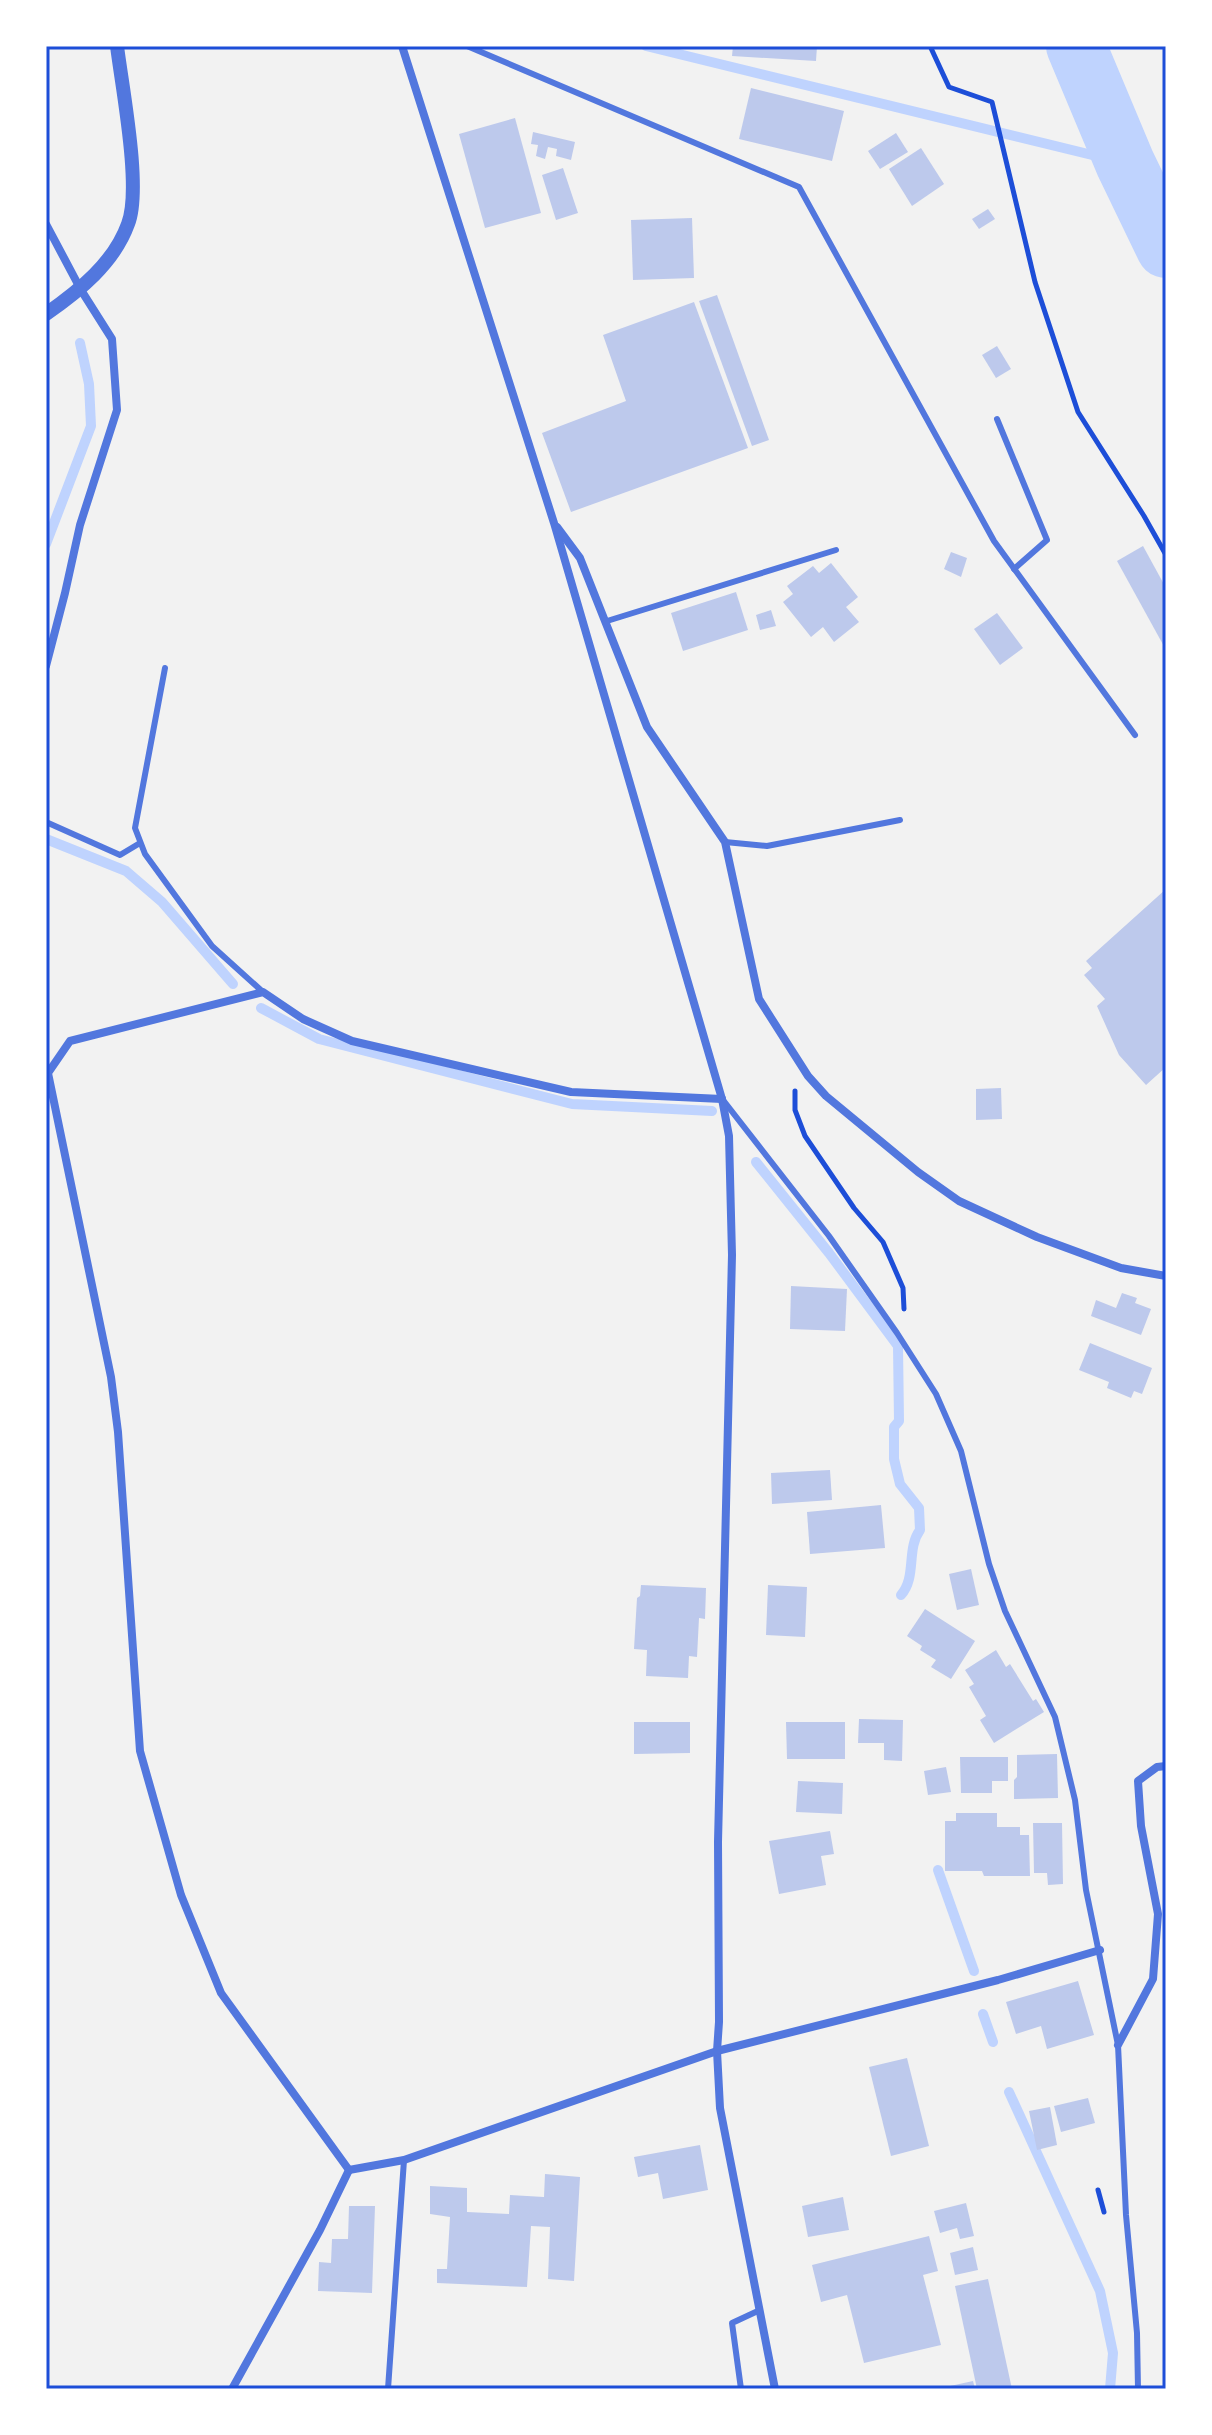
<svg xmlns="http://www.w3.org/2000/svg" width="1212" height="2435" font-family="'Open Sans',sans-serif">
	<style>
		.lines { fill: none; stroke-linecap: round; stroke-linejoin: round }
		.stream { stroke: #bfd3fe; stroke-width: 10 }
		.river { stroke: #bfd3fe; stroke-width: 60 }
		.building { fill: #bdc9ec }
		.path { stroke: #1d4ed8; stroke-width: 5 }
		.service { stroke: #5277de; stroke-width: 6 }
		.minor { stroke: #5277de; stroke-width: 8 }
		.tertiary { stroke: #5277de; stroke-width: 14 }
		.neatline { fill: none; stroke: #1d4ed8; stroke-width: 3 }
	</style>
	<rect width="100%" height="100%" fill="#f2f2f2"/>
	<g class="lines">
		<g class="stream">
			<polyline points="646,46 1125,163"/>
			<polyline points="46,544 91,426 89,384 80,343"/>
			<polyline points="46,839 126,871 162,902 233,984"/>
			<polyline points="261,1008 319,1039 572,1104 712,1111"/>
			<path d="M756,1162L829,1253L898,1346L899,1421L894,1427V1459L900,1484L919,1508L920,1530C906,1549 917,1577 901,1595"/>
			<polyline points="938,1870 974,1971"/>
			<polyline points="983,2014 993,2042"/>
			<polyline points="1009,2092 1100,2291 1113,2353 1110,2389"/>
		</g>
		<polyline class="river" points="1076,46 1125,163 1166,248"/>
	</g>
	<g class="building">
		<polygon points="733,46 817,46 816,61 732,56"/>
		<polygon points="751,88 844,111 832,161 739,139"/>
		<polygon points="515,118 541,213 485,228 459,134"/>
		<polygon points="533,132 575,142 571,160 556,156 557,149 548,147 545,159 536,156 538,145 531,144"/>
		<polygon points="896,133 908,152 880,169 868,151"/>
		<polygon points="921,148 944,184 912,206 889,169"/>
		<polygon points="563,168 578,213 556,220 542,175"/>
		<polygon points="988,209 995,219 979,229 972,219"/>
		<polygon points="692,218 694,278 633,280 631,220"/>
		<polygon points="717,295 769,440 752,446 699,301"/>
		<polygon points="694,302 748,448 571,512 542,433 626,401 603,335"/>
		<polygon points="997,346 1011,369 996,378 982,355"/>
		<polygon points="1143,546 1166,588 1166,650 1117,561"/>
		<polygon points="951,552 967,558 961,577 944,569"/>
		<polygon points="831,563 858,597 846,607 859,622 834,642 823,627 811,637 783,602 793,594 787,586 813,566 819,573"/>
		<polygon points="736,592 748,630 683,651 671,613"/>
		<polygon points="771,610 776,626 760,630 756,615"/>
		<polygon points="997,613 1023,648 1000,665 974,629"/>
		<polygon points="1166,889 1166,1067 1146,1085 1119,1055 1097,1006 1105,999 1084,975 1092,968 1086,961"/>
		<polygon points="1001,1088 1002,1119 976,1120 976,1089"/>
		<polygon points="791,1286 847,1289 845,1331 790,1329"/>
		<polygon points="1122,1293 1137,1298 1135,1303 1151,1309 1141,1335 1091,1316 1096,1300 1116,1308"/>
		<polygon points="1090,1343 1152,1368 1142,1394 1134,1391 1131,1398 1107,1388 1109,1382 1079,1370"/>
		<polygon points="830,1470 832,1500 772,1504 771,1473"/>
		<polygon points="881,1505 885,1548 810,1554 807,1512"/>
		<polygon points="971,1569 979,1605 957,1610 949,1574"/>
		<polygon points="641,1585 706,1588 705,1619 699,1618 697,1657 689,1656 688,1678 646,1676 647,1650 634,1649 637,1598 640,1596"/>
		<polygon points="768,1585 807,1587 805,1637 766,1635"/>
		<polygon points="925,1609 975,1641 951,1679 931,1667 936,1660 920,1650 922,1646 907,1636"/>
		<polygon points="996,1650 1006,1667 1010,1664 1033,1701 1036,1699 1044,1712 994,1743 980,1720 986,1716 969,1687 974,1684 965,1670"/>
		<polygon points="859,1719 903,1720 902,1761 884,1760 884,1743 858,1743"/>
		<polygon points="634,1722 690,1722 690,1753 634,1754"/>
		<polygon points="786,1722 845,1722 845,1759 787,1759"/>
		<polygon points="1057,1754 1058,1798 1014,1799 1014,1780 1017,1777 1017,1755"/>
		<polygon points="960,1757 1008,1757 1008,1781 992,1781 992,1793 961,1793"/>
		<polygon points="946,1767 951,1792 928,1795 924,1771"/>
		<polygon points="798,1781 843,1783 842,1814 796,1812"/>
		<polygon points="956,1813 997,1813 997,1827 1020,1827 1020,1835 1029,1835 1030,1876 984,1876 982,1871 945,1871 945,1821 956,1821"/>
		<polygon points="1033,1823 1062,1823 1063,1884 1048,1885 1047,1873 1034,1873"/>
		<polygon points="830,1831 834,1854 821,1856 826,1885 779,1894 769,1841"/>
		<polygon points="1078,1981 1094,2035 1047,2049 1041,2026 1016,2034 1006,2002"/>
		<polygon points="907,2058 929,2146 891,2156 869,2067"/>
		<polygon points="1088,2098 1095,2123 1061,2132 1054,2106"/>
		<polygon points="1050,2107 1057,2145 1037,2150 1029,2111"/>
		<polygon points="700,2145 708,2190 663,2199 658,2173 638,2177 634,2157"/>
		<polygon points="545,2174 580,2177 574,2281 548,2279 550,2227 531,2226 527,2287 437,2283 437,2269 447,2269 450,2217 430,2214 430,2186 467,2188 467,2212 509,2214 510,2195 544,2197"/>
		<polygon points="843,2197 849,2230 808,2237 802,2206"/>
		<polygon points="966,2203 974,2236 960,2239 957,2228 940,2233 934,2211"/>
		<polygon points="349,2206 375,2206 372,2293 318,2291 319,2262 331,2263 332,2239 348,2239"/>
		<polygon points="929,2236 938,2271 923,2275 941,2345 864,2363 847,2295 821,2302 812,2265"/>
		<polygon points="973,2247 978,2270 955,2275 950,2253"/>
		<polygon points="988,2279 1012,2389 977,2389 955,2286"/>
		<polygon points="973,2381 975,2389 942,2389 941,2388"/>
	</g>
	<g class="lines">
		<g class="path">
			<polyline points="930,46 949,87 992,102 1035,282 1078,412 1144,516 1166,555"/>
			<polyline points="795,1091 795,1110 805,1136 854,1208 883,1242 903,1288 904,1309"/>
			<polyline points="1098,2190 1104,2212"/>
		</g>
		<g class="service">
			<polyline points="467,46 799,187 994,541 1135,735"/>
			<polyline points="997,419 1047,540 1014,569"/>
			<polyline points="607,621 836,550"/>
			<polyline points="165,668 135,828 145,854 212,946 263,992"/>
			<polyline points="46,822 120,855 140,843"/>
			<polyline points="725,842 767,846 900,820"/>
			<polyline points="723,1100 829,1236 897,1333 936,1394 961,1451 989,1564 1005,1611 1055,1717 1075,1800 1086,1890 1118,2045 1126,2215 1137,2333 1138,2389"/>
			<polyline points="388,2389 404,2160"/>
			<polyline points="741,2389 732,2323 760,2310"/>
		</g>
		<g class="minor">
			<polyline points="402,46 554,523 722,1099 729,1136 732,1255 718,1842 719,2022 717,2051 720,2108 775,2389"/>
			<polyline points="46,224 81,290 112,339 117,410 80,525 65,593 46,666"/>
			<polyline points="557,527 580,558 647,727 725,842 759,999 808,1076 826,1096 918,1172 959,1201 1037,1237 1121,1268 1166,1276"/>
			<polyline points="1118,2045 1153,1979 1158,1914 1141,1826 1138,1781 1157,1767 1166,1766"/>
			<polyline points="349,2170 221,1993 181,1895 140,1751 118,1432 111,1377 48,1073 70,1041 263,992 303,1019 352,1041 571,1092 722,1099"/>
			<polyline points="349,2170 404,2160 717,2051 998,1980 1100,1950"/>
			<polyline points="232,2389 320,2230 349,2170"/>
		</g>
		<path class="tertiary" d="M46,314C79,291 114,263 128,224C142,189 122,87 117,46"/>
	</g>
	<rect width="1212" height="2435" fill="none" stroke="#ffffff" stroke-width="96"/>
	<rect x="48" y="48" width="1116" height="2339" class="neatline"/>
</svg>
